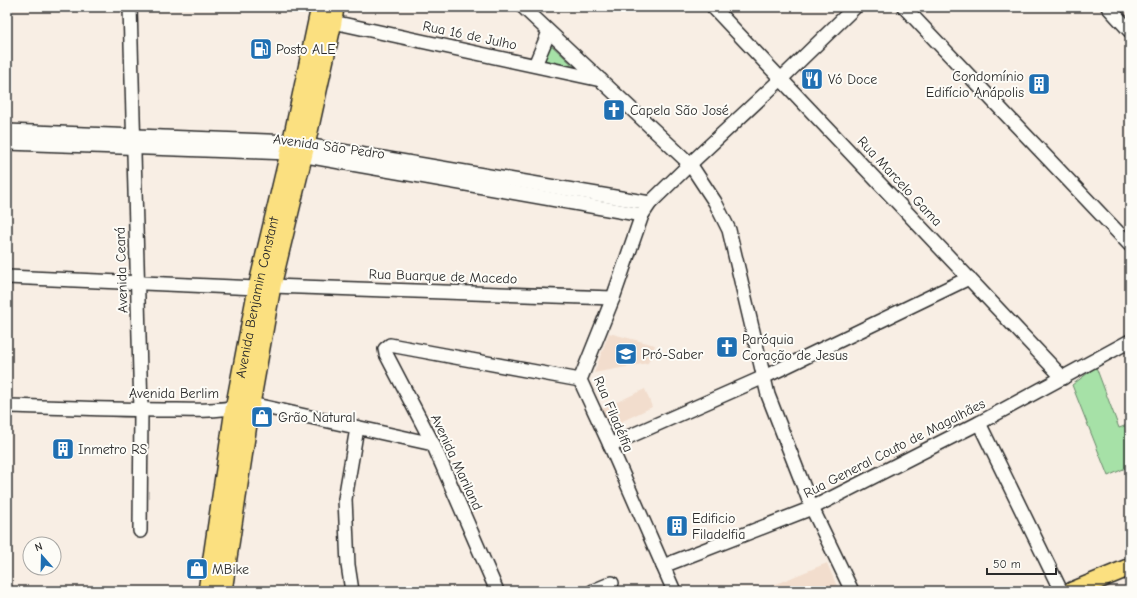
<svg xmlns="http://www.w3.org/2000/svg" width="1137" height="598" font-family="'Comic Neue',sans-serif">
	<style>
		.built { fill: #f2ddcd }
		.green { fill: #a6e1a7; stroke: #688669 }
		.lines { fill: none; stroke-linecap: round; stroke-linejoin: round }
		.minor-casing { stroke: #2b2b2b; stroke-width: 16 }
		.major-casing { stroke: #2b2b2b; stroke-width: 20 }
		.minor { stroke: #fdfcf7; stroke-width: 13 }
		.major { stroke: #fbe080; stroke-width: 17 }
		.labels { text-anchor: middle; stroke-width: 4; stroke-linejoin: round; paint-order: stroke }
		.street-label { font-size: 14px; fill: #2b2b2b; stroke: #fdfcf7 }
		.poi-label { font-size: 14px; fill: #2b2b2b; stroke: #fdfcf7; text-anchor: start }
	</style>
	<rect width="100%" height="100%" fill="#f8eee4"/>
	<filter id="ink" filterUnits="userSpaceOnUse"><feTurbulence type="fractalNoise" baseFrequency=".025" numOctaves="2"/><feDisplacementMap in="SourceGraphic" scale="8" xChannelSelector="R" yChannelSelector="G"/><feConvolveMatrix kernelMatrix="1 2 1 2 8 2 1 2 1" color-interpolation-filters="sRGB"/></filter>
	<g filter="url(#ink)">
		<g class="built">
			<polygon points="609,333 655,345 648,363 594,373"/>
			<polygon points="645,389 652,407 608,428 600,410"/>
			<polygon points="827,563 839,591 759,591"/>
		</g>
		<g class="green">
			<polygon points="549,43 580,72 540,63"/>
			<polygon points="1096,367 1119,428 1130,424 1130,466 1108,476 1072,385"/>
		</g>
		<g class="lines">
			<g class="minor-casing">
				<g id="minor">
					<polyline points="130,7 141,410 140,531"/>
					<polyline points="523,7 690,164 715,202 729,230 768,395 812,508 852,591"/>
					<polyline points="713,7 1063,378"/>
					<polyline points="904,7 1130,245"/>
					<polyline points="1108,7 1130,31"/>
					<polyline points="333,22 601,80"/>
					<polyline points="535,65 549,32"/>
					<polyline points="7,131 291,142"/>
					<polyline points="7,143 289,153 642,215"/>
					<polyline points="306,145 650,203"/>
					<polyline points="7,277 257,288"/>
					<polyline points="272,286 613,298"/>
					<path d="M7,406C59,407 111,410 163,410C192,410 222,412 251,404L433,444"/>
					<polyline points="979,423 1061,591"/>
					<polyline points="610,445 764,377 969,278"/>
					<polyline points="663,566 812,508 979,423 1130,341"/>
					<polyline points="352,591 348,565 345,499 357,428"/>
					<polyline points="497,591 433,444 386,354 385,349 390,345 580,380"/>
					<polyline points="593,591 612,583"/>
					<polyline points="674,591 610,445 580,380 613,298 642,215 650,203 690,164 781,79 855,7"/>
				</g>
			</g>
			<g class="major-casing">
				<g id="major">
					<path id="s1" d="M207,591L234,409L257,288L289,153L320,7"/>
					<polyline points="223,591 251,404 272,286 306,145 333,22 335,7"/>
					<polyline points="1072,591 1130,567"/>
				</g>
			</g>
			<use href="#minor" class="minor"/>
			<use href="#major" class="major"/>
		</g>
	</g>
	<defs>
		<g id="fuel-square" transform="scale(1.15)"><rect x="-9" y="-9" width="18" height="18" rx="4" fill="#1f6fb2" stroke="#fdfcf7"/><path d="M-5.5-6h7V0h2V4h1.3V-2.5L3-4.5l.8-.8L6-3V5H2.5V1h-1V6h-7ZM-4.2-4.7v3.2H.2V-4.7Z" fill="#fff"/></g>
		<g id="restaurant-square" transform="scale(1.15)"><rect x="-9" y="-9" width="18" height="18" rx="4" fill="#1f6fb2" stroke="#fdfcf7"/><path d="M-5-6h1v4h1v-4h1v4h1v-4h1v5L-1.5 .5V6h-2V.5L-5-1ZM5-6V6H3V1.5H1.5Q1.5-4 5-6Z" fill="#fff"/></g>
		<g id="building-square" transform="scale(1.15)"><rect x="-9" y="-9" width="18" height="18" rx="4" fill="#1f6fb2" stroke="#fdfcf7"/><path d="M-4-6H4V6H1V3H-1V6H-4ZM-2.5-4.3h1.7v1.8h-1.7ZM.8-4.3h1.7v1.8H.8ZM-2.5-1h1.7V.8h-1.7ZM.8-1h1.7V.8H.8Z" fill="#fff"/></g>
		<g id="church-square" transform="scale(1.15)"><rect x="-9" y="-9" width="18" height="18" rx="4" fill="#1f6fb2" stroke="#fdfcf7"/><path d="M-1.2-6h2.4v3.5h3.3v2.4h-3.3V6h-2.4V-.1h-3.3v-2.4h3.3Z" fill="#fff"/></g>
		<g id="school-square" transform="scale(1.15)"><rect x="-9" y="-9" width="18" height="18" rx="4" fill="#1f6fb2" stroke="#fdfcf7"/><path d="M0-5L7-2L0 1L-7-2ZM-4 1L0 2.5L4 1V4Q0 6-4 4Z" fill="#fff"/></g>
		<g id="shop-square" transform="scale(1.15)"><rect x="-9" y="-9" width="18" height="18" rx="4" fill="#1f6fb2" stroke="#fdfcf7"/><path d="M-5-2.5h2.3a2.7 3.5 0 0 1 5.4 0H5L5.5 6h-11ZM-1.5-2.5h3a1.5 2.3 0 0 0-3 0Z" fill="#fff"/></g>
	</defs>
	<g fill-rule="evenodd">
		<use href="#fuel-square" x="261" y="49"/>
		<use href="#restaurant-square" x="812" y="79"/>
		<use href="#building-square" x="1039" y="84"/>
		<use href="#church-square" x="614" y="110"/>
		<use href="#church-square" x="727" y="347"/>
		<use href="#school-square" x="626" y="354"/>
		<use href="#shop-square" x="262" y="417"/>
		<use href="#building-square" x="63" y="449"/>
		<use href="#building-square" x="677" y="526"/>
		<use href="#shop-square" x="197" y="569"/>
	</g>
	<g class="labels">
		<g class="street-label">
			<text transform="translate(470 35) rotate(12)" y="5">Rua 16 de Julho</text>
			<text transform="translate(329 146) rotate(8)" y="5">Avenida São Pedro</text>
			<text transform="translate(900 181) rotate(47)" y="5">Rua Marcelo Gama</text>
			<text transform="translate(121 270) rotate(-92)" y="5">Avenida Ceará</text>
			<text transform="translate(443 276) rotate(2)" y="5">Rua Buarque de Macedo</text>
			<text dy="5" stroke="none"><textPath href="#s1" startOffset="298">Avenida Benjamin Constant</textPath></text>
			<text x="174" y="398">Avenida Berlim</text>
			<text transform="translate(614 414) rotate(67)" y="5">Rua Filadélfia</text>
			<text transform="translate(894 448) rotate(-27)" y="5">Rua General Couto de Magalhães</text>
			<text transform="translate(457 462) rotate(65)" y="5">Avenida Mariland</text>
		</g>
		<g class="poi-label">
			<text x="276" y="54">Posto ALE</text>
			<text x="1024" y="81" text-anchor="end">Condomínio<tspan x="1024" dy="16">Edifício Anápolis</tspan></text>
			<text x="828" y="84">Vó Doce</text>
			<text x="630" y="115">Capela São José</text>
			<text x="742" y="344">Paróquia<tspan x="742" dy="16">Coração de Jesus</tspan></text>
			<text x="642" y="359">Pró-Saber</text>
			<text x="278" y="422">Grão Natural</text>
			<text x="78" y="454">Inmetro RS</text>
			<text x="692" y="523">Edificio<tspan x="692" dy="16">Filadelfia</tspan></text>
			<text x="212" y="574">MBike</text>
		</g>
	</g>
	<rect width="1137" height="598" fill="none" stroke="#fdfcf7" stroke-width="24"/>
	<rect x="12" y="12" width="1113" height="574" fill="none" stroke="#2b2b2b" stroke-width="1.5" filter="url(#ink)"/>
	<g transform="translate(42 556) rotate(340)"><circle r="19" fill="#fdfcf7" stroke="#a9a8a5"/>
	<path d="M0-3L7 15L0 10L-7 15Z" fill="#1f6fb2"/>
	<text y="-6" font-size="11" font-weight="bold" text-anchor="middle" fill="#2b2b2b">N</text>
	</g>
	<path d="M987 568v6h69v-6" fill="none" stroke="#2b2b2b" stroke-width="2"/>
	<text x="993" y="568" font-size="12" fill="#2b2b2b" stroke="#fdfcf7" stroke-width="3" paint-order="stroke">50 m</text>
</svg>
